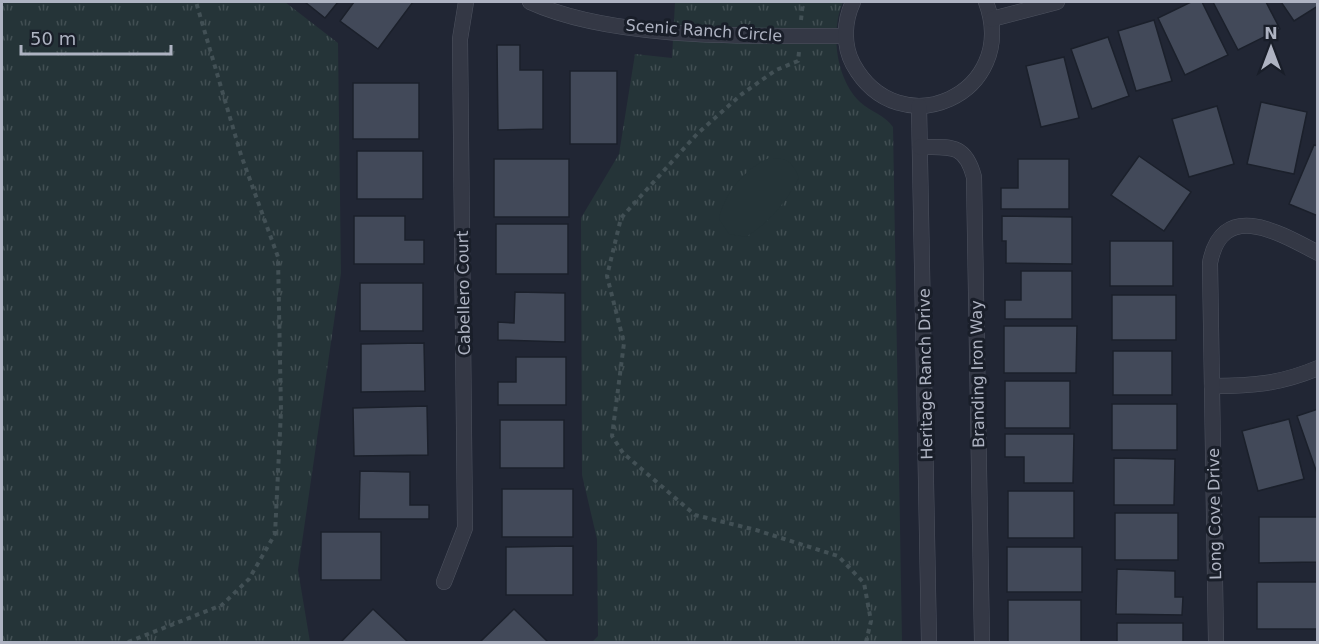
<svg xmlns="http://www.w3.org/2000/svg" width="1319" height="644" font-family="'DejaVu Sans',sans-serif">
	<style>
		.grass { fill: url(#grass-tufts) }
		.pitch { fill: #253438 }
		.building { fill: #424959; stroke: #1b202b; stroke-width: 1.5 }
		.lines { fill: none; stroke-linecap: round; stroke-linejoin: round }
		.minor-casing { stroke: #4e5360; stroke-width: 16 }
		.path { stroke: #425055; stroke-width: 4; stroke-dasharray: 4.5 4.5; stroke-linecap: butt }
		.minor { stroke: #343845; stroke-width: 15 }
		.labels { text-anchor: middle; stroke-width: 6; stroke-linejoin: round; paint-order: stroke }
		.street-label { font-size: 16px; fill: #aeb3c2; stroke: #191e29 }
	</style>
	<defs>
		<pattern id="grass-tufts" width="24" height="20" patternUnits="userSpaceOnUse" patternTransform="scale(1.5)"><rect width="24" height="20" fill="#253438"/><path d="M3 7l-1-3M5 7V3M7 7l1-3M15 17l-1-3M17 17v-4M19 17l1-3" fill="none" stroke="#424f53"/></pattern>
	</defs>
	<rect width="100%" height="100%" fill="#212634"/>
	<g class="grass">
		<polygon points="2,2 285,2 338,43 341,273 298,570 310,642 2,642"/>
		<path d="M675,2H843C830,32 836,79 860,102C871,112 885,115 893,127L902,642H592L598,636L597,539L582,475L581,218L619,154L635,54L672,58Z"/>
	</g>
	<path class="pitch" d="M769,158C787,158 792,161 799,178C785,203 770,222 746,237L729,234L719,219C725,192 744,170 769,158Z"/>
	<g class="building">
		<polygon points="305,2 338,2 325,18"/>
		<polygon points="354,2 413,2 378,49 340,21"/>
		<polygon points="1191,2 1202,2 1228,55 1185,75 1158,18"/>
		<polygon points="1213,2 1266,2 1280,29 1238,50"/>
		<polygon points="1281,2 1318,2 1318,6 1294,21"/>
		<polygon points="1154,20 1172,81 1136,91 1118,31"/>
		<polygon points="1108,37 1129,96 1092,109 1071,49"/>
		<polygon points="497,45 520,45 520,70 543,70 543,129 498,130"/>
		<polygon points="1064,57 1079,118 1041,127 1026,66"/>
		<rect x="570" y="71" width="47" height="73"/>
		<rect x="353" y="83" width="66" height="56"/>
		<polygon points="1261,102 1307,112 1294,174 1247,164"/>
		<polygon points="1217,106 1234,164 1189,177 1172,119"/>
		<polygon points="1314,145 1318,146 1318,216 1289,204"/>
		<rect x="357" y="151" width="66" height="48"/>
		<polygon points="1139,156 1191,192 1164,231 1111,195"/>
		<rect x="494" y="159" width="75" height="58"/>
		<polygon points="1018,159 1069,159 1069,209 1001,209 1001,188 1018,188"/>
		<polygon points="354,216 405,216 405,240 424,240 424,264 354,264"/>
		<polygon points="1002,216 1072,217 1072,264 1006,263 1006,241 1002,241"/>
		<rect x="496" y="224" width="72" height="50"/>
		<rect x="1110" y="241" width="63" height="45"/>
		<polygon points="1021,271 1072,271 1072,319 1005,319 1005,300 1021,300"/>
		<rect x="360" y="283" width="63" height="48"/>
		<polygon points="515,292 565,293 565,342 498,340 498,322 514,323"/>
		<rect x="1112" y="295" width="64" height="45"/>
		<polygon points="1004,326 1077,326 1076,373 1004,373"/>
		<polygon points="424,343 425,391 361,392 361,344"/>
		<rect x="1113" y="351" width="59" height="44"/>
		<polygon points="516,357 566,357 566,405 498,405 498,382 516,382"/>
		<rect x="1005" y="381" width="65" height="47"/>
		<rect x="1112" y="404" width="65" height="46"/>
		<polygon points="427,406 428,455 354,456 353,408"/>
		<polygon points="1318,409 1318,476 1297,416"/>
		<polygon points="1289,419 1304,479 1258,491 1242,431"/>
		<rect x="500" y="420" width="64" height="48"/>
		<polygon points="1005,434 1074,434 1073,483 1024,483 1024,457 1005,457"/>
		<polygon points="1114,458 1175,459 1174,505 1114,505"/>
		<polygon points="360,471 410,472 410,505 429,505 429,519 359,519"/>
		<rect x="502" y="489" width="71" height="48"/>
		<rect x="1008" y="491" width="66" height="47"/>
		<rect x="1115" y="513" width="63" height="47"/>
		<polygon points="1259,517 1318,517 1318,562 1259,563"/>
		<rect x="321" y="532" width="60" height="48"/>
		<polygon points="573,546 573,595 506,595 506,547"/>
		<rect x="1007" y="547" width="75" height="45"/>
		<polygon points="1117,569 1175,571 1175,597 1183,597 1182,615 1116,614"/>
		<rect x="1257" y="582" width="61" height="47"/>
		<rect x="1008" y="600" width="73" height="42"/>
		<polygon points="373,609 408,642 341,642"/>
		<polygon points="514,609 548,642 480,642"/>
		<rect x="1117" y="623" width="66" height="19"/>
	</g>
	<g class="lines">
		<g class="minor-casing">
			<g id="minor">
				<path d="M530,2C613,40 753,36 845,36"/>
				<path d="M853,2C844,21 843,45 853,64C899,148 1020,94 986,2"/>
				<polyline points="992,19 1057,2"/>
				<polyline points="919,106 929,642"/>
				<path d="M920,147C950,147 965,143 974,177L982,642"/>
				<path d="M1212,386C1252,386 1280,384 1318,368"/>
				<polyline points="444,582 465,528 460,39 466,2"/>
				<path d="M1216,642L1210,263C1222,198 1282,234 1318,253"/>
			</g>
		</g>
		<g class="path">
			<polyline points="801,20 803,2"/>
			<polyline points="799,52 798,61 776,70 742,94 697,134 621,218 607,276 624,343 612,436 623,453 695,515 756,530 838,556 864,583 871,621 866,642"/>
			<polyline points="128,642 222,605 249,579 275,534 281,411 278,257 241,155 196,2"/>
		</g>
		<use href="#minor" class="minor"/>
	</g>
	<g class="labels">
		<g class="street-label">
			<text transform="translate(704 30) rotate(4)" y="6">Scenic Ranch Circle</text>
			<text transform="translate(463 293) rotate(-91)" y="6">Cabellero Court</text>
			<text transform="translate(925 374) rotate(-91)" y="6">Heritage Ranch Drive</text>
			<text transform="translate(977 374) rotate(-91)" y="6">Branding Iron Way</text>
			<text transform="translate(1214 514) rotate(-91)" y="6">Long Cove Drive</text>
		</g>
	</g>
	<rect width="1319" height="644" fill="none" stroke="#aeb3c2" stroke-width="6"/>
	<g transform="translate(1271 48)" stroke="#191e29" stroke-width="4.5" paint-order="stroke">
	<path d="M0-4.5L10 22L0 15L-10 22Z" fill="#aeb3c2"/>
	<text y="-9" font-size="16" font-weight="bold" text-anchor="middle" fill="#aeb3c2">N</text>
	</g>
	<path d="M21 45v9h150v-9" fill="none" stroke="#aeb3c2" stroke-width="3"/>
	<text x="30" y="45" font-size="18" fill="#aeb3c2" stroke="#191e29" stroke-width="4.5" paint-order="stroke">50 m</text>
</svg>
